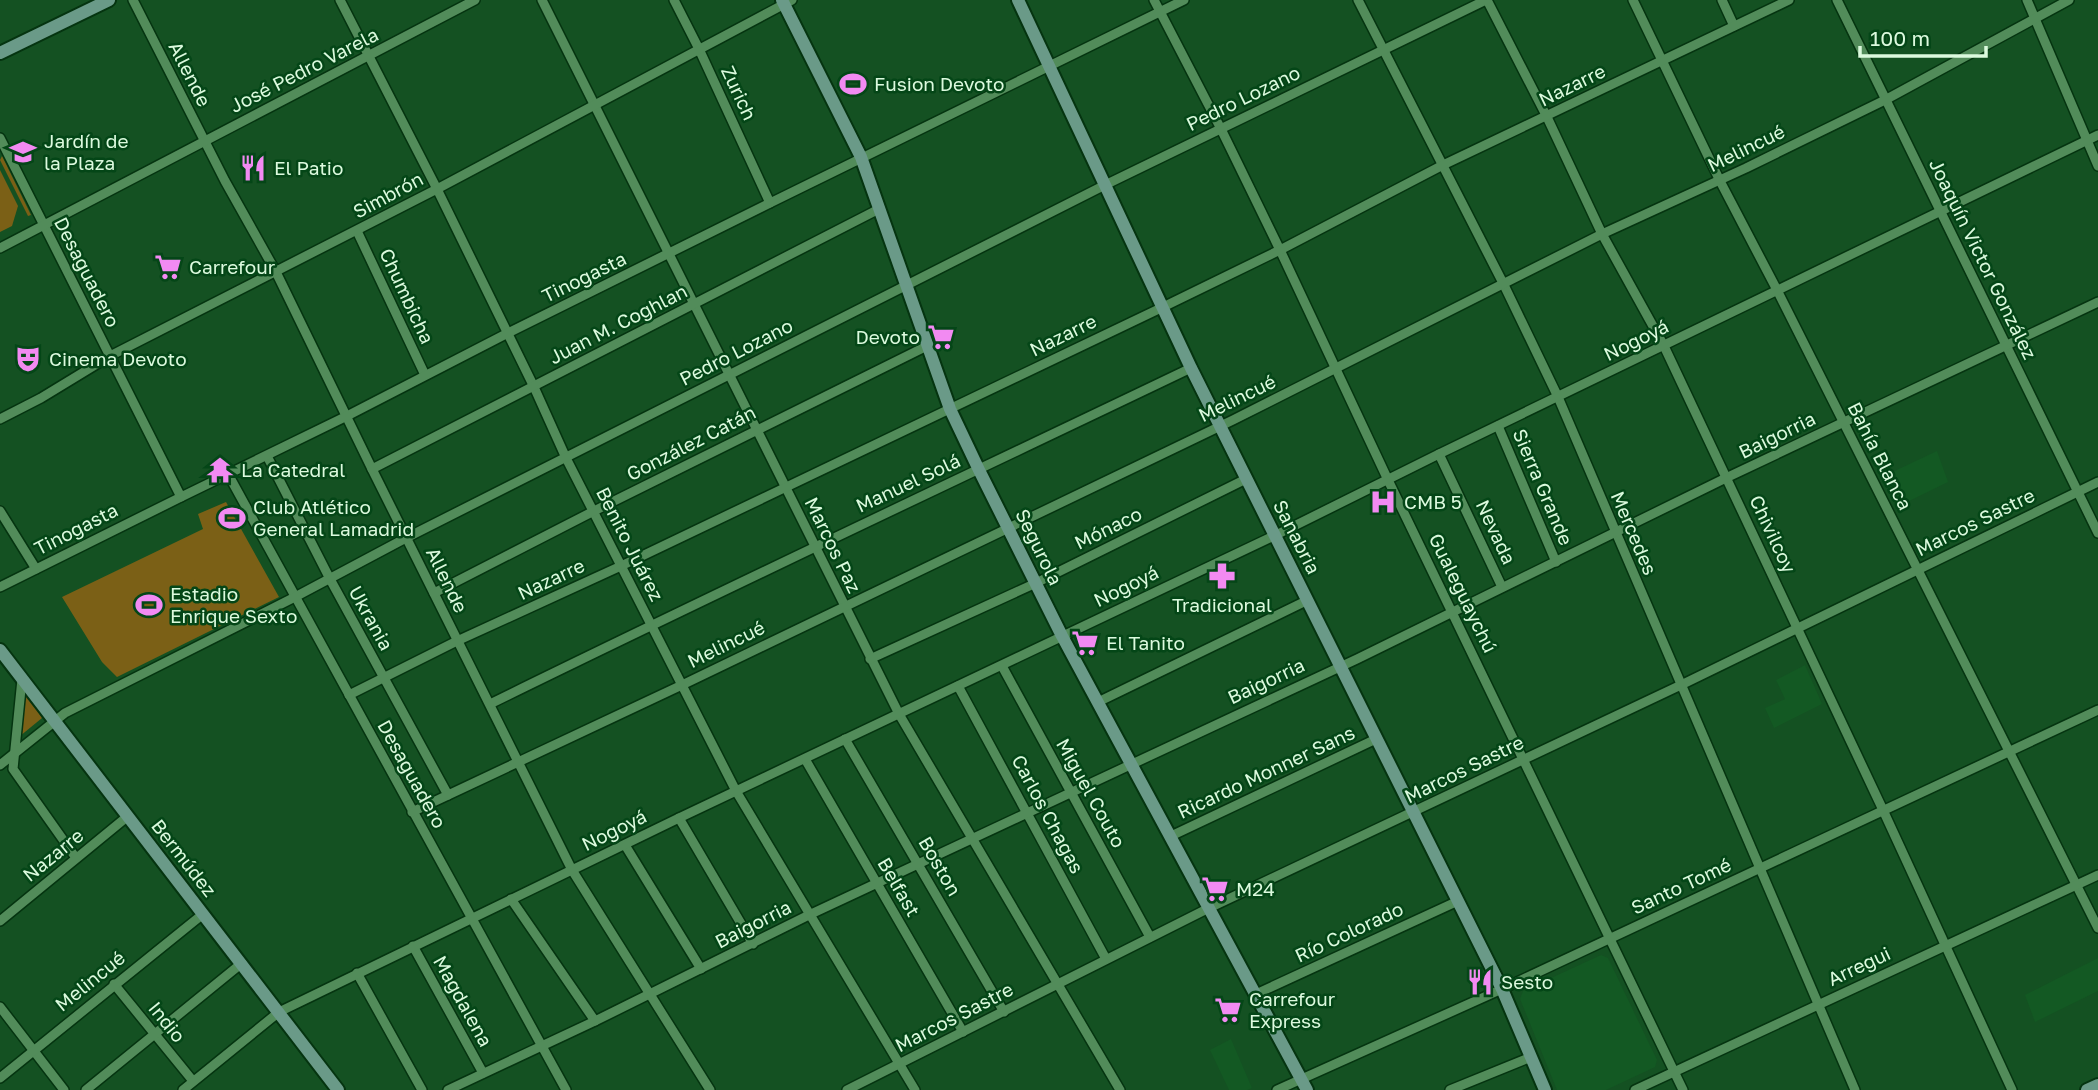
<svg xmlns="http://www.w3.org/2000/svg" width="2098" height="1090" font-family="'Golos Text',sans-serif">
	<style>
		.built { fill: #135923 }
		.green { fill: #7b6016 }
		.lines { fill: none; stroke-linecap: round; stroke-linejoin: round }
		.street-casing { stroke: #053410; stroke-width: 12 }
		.secondary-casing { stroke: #053410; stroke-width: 16 }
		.street { stroke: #528c5a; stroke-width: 9 }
		.secondary { stroke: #6a9a88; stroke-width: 12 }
		.labels { text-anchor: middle; stroke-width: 5; stroke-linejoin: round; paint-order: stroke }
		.street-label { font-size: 19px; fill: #dcfade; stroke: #044617 }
		.poi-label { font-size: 19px; fill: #dcfade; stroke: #044617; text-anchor: start }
	</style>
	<rect width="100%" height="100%" fill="#145122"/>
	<g class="built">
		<polygon points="1937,451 1948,482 1899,506 1884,476"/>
		<polygon points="1805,665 1822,704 1774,728 1765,708 1785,699 1776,680"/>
		<polygon points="1601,955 1608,958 1657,1060 1655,1067 1606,1090 1557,1090 1520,999 1523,991"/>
		<polygon points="2098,958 2098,991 2035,1022 2025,995"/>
		<polygon points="1231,1039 1252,1088 1247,1090 1229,1090 1210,1050"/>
	</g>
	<g class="green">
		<polygon points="2,156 31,215 28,216 0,160"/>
		<polygon points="0,170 18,206 12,226 0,232"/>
		<polygon points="226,502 279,597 117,677 102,662 62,597 203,529 198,514"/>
		<polygon points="25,691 42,718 14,741"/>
	</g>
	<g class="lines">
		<g class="street-casing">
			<g id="street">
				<polyline points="133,0 225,181 276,272 372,469 572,870 710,1090"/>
				<polyline points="340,0 437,189 534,387 566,458 736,791 915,1090"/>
				<polyline points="542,0 899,714 1120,1090"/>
				<polyline points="674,0 699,49 770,203"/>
				<polyline points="1154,0 1221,129 1280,250 1388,480 1683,1090"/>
				<polyline points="1358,0 1504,285 1558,397 1855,1090"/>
				<polyline points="1487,0 1547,117 1602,234 1664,346 1883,810 2012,1090"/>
				<polyline points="1633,0 1720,181 1777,290 2098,928"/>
				<polyline points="1722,0 1734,26"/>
				<polyline points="1837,0 2098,533"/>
				<polyline points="2027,0 2098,166"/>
				<polyline points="0,138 181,497"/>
				<polyline points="357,231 425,375"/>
				<polyline points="0,248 475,0"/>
				<polyline points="0,419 41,398 110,356 437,189 792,0"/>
				<polyline points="1498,426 1556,562"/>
				<polyline points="1439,454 1502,587"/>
				<polyline points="267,456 330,579 448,795"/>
				<polyline points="372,469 879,209"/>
				<polyline points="228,474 566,1090"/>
				<polyline points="0,511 36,569"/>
				<polyline points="0,587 181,497 347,416 508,333 770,203 1184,0"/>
				<polyline points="434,593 594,511 927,346"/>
				<polyline points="870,659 1036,583 1246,479"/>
				<polyline points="1002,666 1150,937"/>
				<polyline points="22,679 13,769 76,858"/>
				<polyline points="958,686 1106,959"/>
				<polyline points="349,695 457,641 621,566 1161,308 1280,250 1443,165 1789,0"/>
				<polyline points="1098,702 1308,600"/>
				<path d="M490,704C722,590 957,480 1191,368"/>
				<polyline points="845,739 1004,1012"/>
				<polyline points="805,759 963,1032"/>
				<polyline points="0,765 65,713 295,597 406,538 1105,185 1486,0"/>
				<polyline points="412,812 682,685 1233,420 1602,234 1746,168 1885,100 2069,0"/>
				<polyline points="679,818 753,944"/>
				<polyline points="1171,836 1376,739"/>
				<polyline points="625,845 701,969"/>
				<polyline points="511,899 595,1021"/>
				<polyline points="0,921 128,816"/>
				<polyline points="413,946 483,1073"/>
				<polyline points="357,973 422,1090"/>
				<polyline points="114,984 193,1081"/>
				<polyline points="1256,994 1458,901"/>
				<polyline points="0,1007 64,1090"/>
				<polyline points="0,1078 203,914"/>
				<polyline points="86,1090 242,963"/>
				<polyline points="183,1090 279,1012 679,818 1280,533 1439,454 2098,135"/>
				<polyline points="448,1090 595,1021 811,914 1357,659 1728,477 2098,302"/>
				<polyline points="847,1090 1205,910 1681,685 2098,482"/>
				<polyline points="1277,1090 1502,989 2098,710"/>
				<polyline points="1450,1090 1531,1057"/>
				<polyline points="1635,1090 2098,875"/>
			</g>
		</g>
		<g class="secondary-casing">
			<g id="secondary">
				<polyline points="782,0 861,157 950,409 979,470 1062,636 1307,1090"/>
				<polyline points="1018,0 1191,368 1502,989 1545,1090"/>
				<polyline points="0,53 109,0"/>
				<polyline points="0,650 338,1090"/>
				<polyline points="2087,1090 2098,1085"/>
			</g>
		</g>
		<use href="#street" class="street"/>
		<use href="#secondary" class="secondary"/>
	</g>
	<defs>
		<g id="stadium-bare" transform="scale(2.1)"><path d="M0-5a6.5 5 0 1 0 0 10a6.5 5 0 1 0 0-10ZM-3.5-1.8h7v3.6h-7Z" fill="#f28af2" stroke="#044617" stroke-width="2.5" paint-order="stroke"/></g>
		<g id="school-bare" transform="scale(2.1)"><path d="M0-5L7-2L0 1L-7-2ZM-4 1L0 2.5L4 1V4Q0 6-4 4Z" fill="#f28af2" stroke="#044617" stroke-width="2.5" paint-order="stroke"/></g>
		<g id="restaurant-bare" transform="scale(2.1)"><path d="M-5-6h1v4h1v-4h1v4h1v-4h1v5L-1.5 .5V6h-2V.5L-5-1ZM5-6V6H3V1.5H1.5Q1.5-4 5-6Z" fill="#f28af2" stroke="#044617" stroke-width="2.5" paint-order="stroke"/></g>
		<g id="supermarket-bare" transform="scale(2.1)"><path d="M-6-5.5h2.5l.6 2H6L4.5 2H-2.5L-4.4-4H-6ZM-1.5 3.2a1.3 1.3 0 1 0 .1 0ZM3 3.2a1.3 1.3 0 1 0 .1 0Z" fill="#f28af2" stroke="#044617" stroke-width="2.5" paint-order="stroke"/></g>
		<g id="theatre-bare" transform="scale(2.1)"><path d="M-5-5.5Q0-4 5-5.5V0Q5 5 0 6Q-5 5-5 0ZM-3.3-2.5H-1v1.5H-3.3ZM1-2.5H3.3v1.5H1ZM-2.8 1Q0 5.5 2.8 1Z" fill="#f28af2" stroke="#044617" stroke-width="2.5" paint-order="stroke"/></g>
		<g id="temple-bare" transform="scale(2.1)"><path d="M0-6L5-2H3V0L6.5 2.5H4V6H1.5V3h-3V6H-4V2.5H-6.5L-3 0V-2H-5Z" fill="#f28af2" stroke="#044617" stroke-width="2.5" paint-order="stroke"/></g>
		<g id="hospital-bare" transform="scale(2.1)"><path d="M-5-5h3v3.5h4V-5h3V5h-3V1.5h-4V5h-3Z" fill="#f28af2" stroke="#044617" stroke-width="2.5" paint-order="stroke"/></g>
		<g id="pharmacy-bare" transform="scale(2.1)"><path d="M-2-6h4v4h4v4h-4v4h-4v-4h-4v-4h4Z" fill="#f28af2" stroke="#044617" stroke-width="2.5" paint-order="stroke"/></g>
	</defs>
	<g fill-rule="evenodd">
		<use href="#stadium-bare" x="853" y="84"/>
		<use href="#school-bare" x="23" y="152"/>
		<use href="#restaurant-bare" x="253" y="168"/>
		<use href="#supermarket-bare" x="168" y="267"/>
		<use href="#supermarket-bare" x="941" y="337"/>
		<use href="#theatre-bare" x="28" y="359"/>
		<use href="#temple-bare" x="220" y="470"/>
		<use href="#hospital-bare" x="1383" y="502"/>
		<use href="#stadium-bare" x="232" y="518"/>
		<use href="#pharmacy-bare" x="1222" y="576"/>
		<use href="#stadium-bare" x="149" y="605"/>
		<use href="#supermarket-bare" x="1085" y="643"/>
		<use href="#supermarket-bare" x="1215" y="889"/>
		<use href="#restaurant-bare" x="1480" y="982"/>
		<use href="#supermarket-bare" x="1228" y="1010"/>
	</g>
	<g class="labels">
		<g class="street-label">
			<text transform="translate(304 70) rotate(-27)" y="7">José Pedro Varela</text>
			<text transform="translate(190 74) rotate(63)" y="7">Allende</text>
			<text transform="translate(1572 85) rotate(-26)" y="7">Nazarre</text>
			<text transform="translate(739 93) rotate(65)" y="7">Zurich</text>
			<text transform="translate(1243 98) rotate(-26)" y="7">Pedro Lozano</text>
			<text transform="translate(1746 148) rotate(-26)" y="7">Melincué</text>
			<text transform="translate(388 195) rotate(-28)" y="7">Simbrón</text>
			<text transform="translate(1983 259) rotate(64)" y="7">Joaquín Victor González</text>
			<text transform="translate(87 272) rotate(63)" y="7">Desaguadero</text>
			<text transform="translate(584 277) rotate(-26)" y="7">Tinogasta</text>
			<text transform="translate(407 296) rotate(65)" y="7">Chumbicha</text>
			<text transform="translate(618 324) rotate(-27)" y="7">Juan M. Coghlan</text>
			<text transform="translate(1063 335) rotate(-26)" y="7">Nazarre</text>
			<text transform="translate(1636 340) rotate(-26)" y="7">Nogoyá</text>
			<text transform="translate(736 352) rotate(-27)" y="7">Pedro Lozano</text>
			<text transform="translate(1237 398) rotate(-26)" y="7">Melincué</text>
			<text transform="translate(1777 435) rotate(-26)" y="7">Baigorria</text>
			<text transform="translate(691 443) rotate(-27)" y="7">González Catán</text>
			<text transform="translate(1880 456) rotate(63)" y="7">Bahía Blanca</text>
			<text transform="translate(908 483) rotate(-25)" y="7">Manuel Solá</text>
			<text transform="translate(1543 487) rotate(67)" y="7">Sierra Grande</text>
			<text transform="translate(1975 522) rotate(-26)" y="7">Marcos Sastre</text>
			<text transform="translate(1108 528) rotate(-26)" y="7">Mónaco</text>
			<text transform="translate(76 529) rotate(-27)" y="7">Tinogasta</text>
			<text transform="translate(1496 532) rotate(65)" y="7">Nevada</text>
			<text transform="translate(1634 533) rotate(67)" y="7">Mercedes</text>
			<text transform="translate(1773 534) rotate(65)" y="7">Chivilcoy</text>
			<text transform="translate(1297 537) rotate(63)" y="7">Sanabria</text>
			<text transform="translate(630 544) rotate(63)" y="7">Benito Juárez</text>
			<text transform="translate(833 545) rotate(64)" y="7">Marcos Paz</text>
			<text transform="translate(1039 547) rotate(64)" y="7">Segurola</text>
			<text transform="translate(551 579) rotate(-25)" y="7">Nazarre</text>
			<text transform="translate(447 580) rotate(64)" y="7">Allende</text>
			<text transform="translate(1126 586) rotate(-26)" y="7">Nogoyá</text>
			<text transform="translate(1463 593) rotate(64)" y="7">Gualeguaychú</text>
			<text transform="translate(371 618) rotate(61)" y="7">Ukrania</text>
			<text transform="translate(726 644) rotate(-26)" y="7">Melincué</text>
			<text transform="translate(1266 681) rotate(-25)" y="7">Baigorria</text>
			<text transform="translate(1464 769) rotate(-26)" y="7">Marcos Sastre</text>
			<text transform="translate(1266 772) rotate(-25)" y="7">Ricardo Monner Sans</text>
			<text transform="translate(412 774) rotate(61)" y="7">Desaguadero</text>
			<text transform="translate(1091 793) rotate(61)" y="7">Miguel Couto</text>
			<text transform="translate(1048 814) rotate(62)" y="7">Carlos Chagas</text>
			<text transform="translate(614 830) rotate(-26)" y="7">Nogoyá</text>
			<text transform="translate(53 855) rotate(-39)" y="7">Nazarre</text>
			<text transform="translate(184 858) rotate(52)" y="7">Bermúdez</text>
			<text transform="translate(940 866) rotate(60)" y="7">Boston</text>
			<text transform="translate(1681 886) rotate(-25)" y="7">Santo Tomé</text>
			<text transform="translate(899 887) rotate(60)" y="7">Belfast</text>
			<text transform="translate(753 924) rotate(-27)" y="7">Baigorria</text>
			<text transform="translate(1349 932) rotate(-25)" y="7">Río Colorado</text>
			<text transform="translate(1859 966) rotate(-25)" y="7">Arregui</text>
			<text transform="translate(90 981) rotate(-39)" y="7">Melincué</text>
			<text transform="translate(463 1001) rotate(61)" y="7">Magdalena</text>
			<text transform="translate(954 1017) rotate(-27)" y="7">Marcos Sastre</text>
			<text transform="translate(167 1022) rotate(51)" y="7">Indio</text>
		</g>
		<g class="poi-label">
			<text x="874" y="91">Fusion Devoto</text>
			<text x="44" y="148">Jardín de<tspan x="44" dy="22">la Plaza</tspan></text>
			<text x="274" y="175">El Patio</text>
			<text x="189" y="274">Carrefour</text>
			<text x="920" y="344" text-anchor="end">Devoto</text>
			<text x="49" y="366">Cinema Devoto</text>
			<text x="241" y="477">La Catedral</text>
			<text x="1404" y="509">CMB 5</text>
			<text x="253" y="514">Club Atlético<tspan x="253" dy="22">General Lamadrid</tspan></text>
			<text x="170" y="601">Estadio<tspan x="170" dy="22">Enrique Sexto</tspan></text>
			<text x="1222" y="612" text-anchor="middle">Tradicional</text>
			<text x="1106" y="650">El Tanito</text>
			<text x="1236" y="896">M24</text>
			<text x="1501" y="989">Sesto</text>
			<text x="1249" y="1006">Carrefour<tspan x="1249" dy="22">Express</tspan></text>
		</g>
	</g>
	<path d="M1860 46v10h126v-10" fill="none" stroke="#dcfade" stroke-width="3.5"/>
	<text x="1870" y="46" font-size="21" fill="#dcfade" stroke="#044617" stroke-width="5" paint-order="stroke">100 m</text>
</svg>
